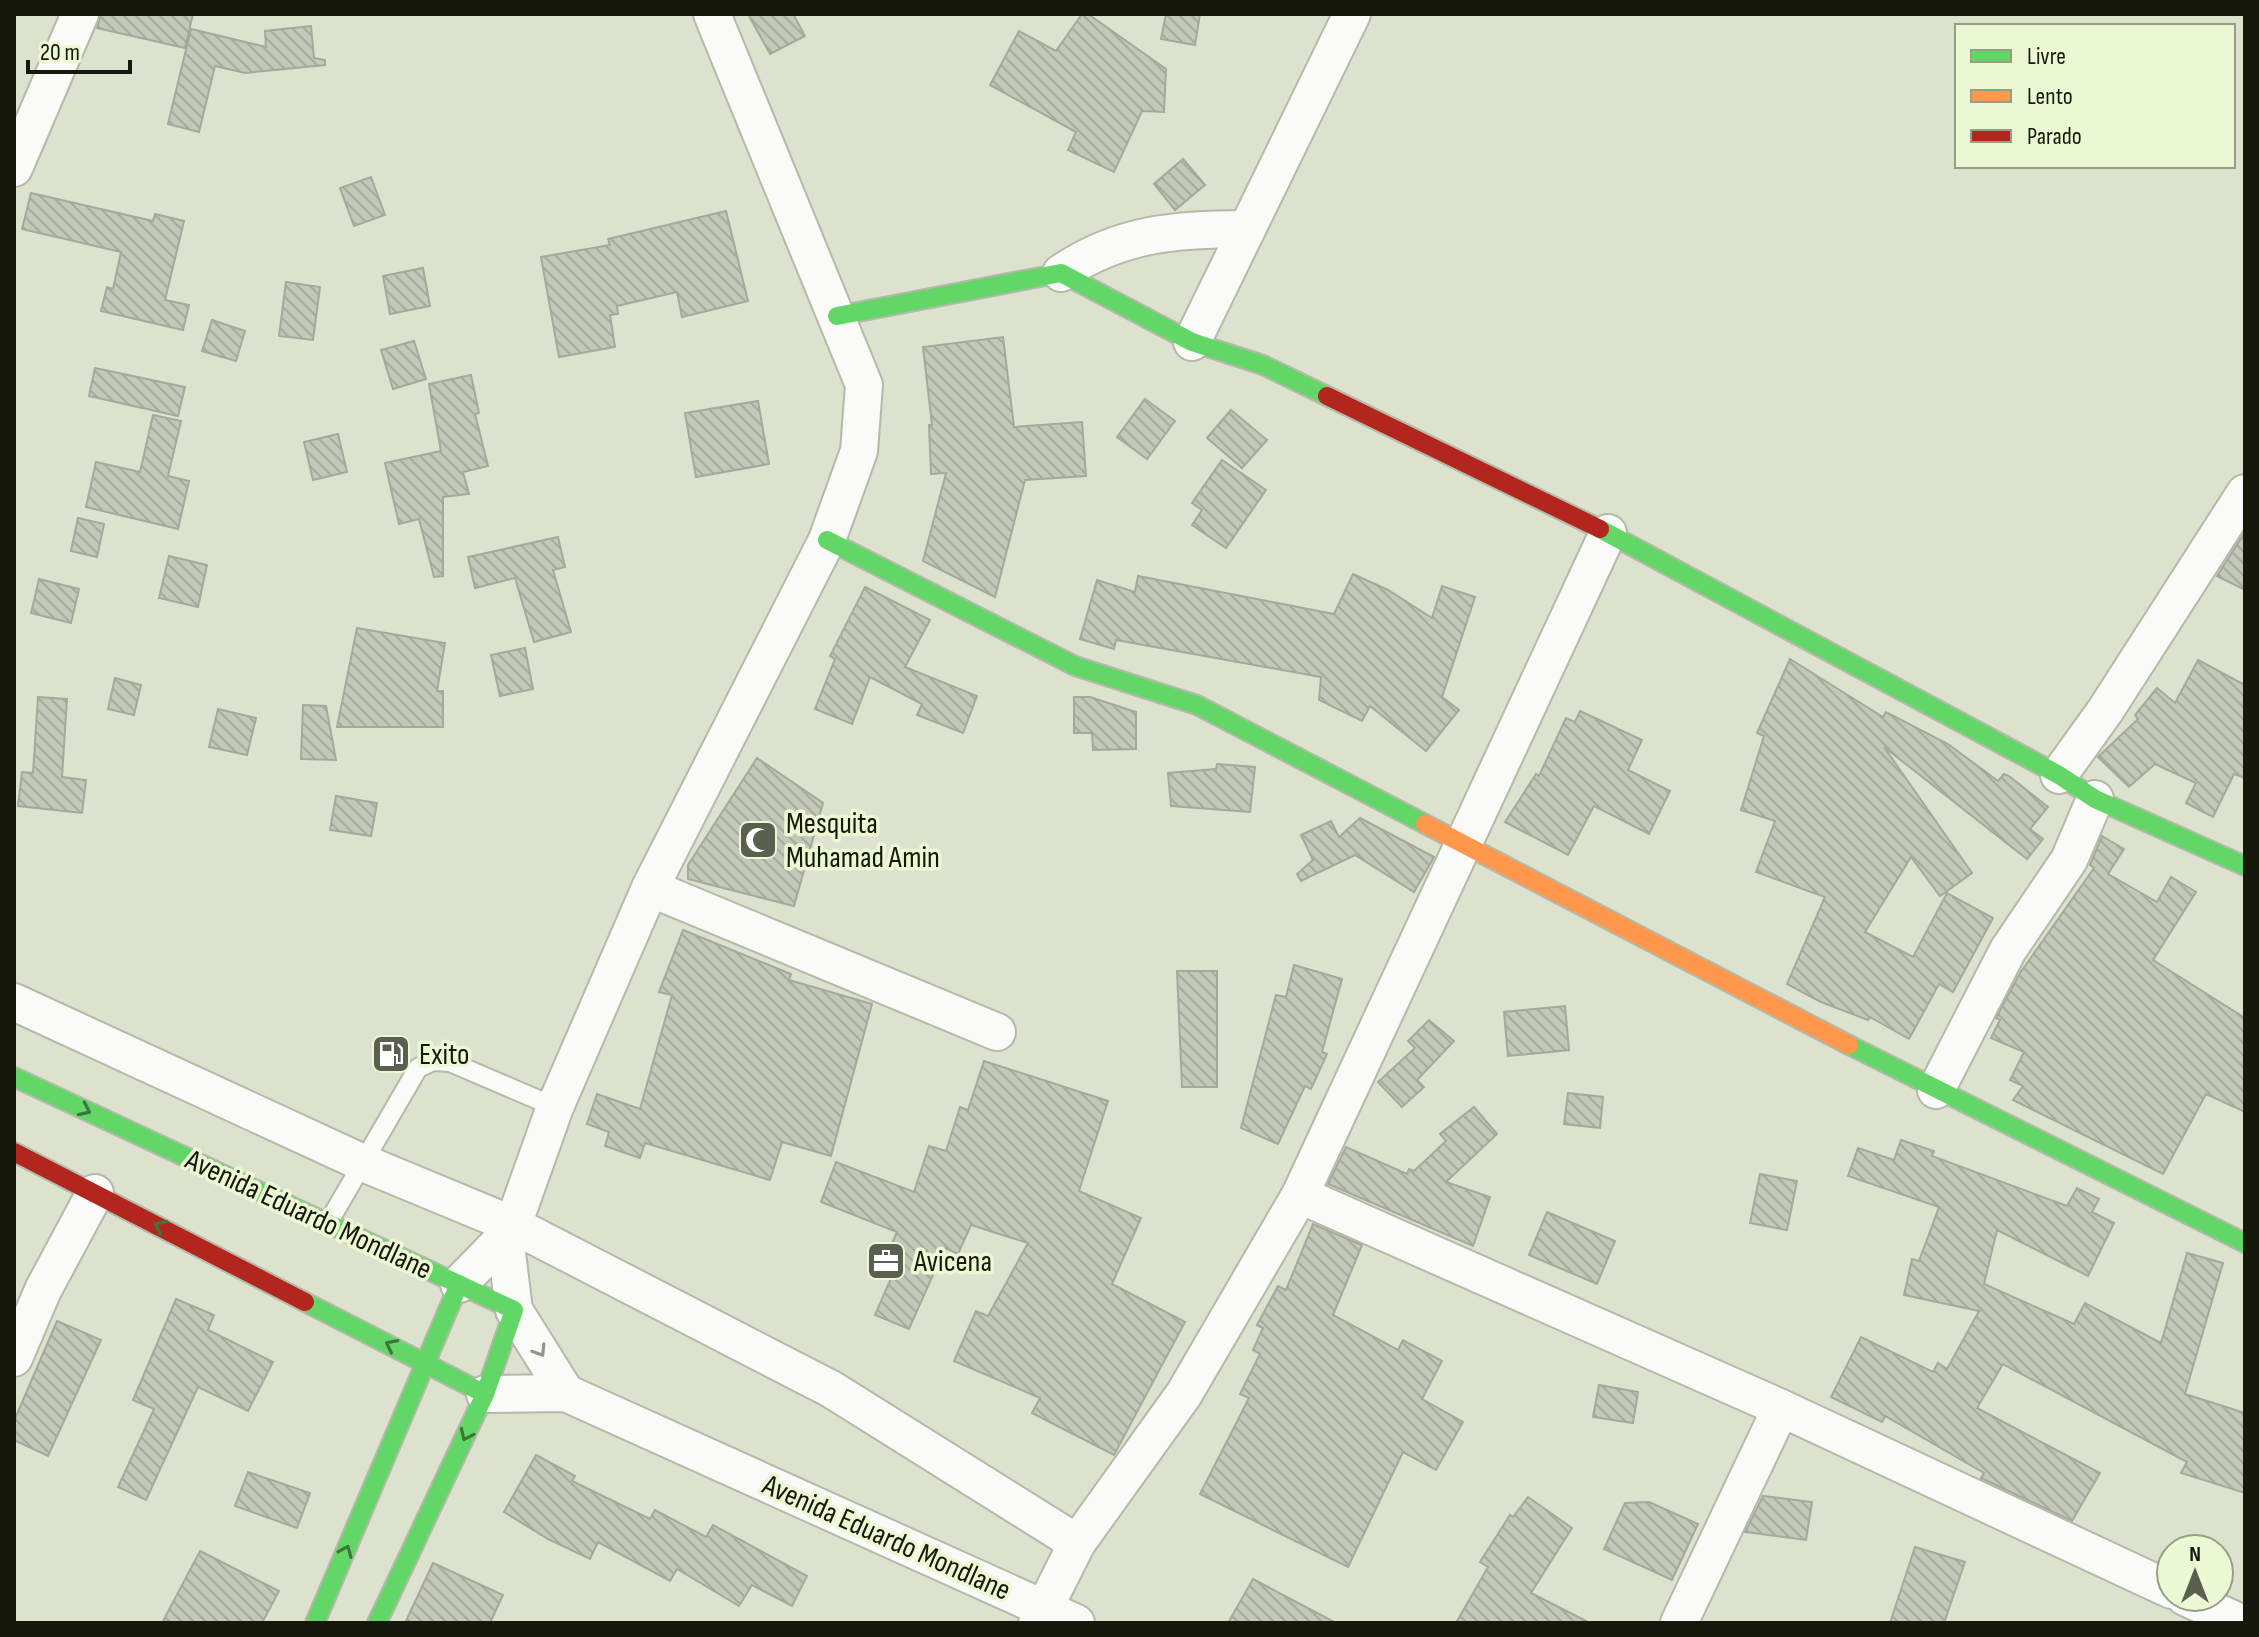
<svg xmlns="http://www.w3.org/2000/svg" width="2259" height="1637" font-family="'Sofia Sans Condensed',sans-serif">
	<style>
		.building { fill: url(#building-back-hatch); stroke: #a4a99a; stroke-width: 2 }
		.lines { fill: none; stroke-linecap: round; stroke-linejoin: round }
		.lane-casing { stroke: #b4b9a9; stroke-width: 22 }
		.street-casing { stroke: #b4b9a9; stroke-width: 40 }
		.fast-casing { stroke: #b4b9a9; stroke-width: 22 }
		.slow-casing { stroke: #b4b9a9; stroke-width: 22 }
		.jam-casing { stroke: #b4b9a9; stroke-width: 22 }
		.lane { stroke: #fafbf8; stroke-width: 18 }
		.street { stroke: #fafbf8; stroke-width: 36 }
		.fast { stroke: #63d668; stroke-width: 18 }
		.slow { stroke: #ff974d; stroke-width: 18 }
		.jam { stroke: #b3261e; stroke-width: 18 }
		.oneway { stroke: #3c773a }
		.oneway2 { stroke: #93958d }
		.labels { text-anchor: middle; stroke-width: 7; stroke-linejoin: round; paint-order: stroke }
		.poi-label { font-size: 30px; fill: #15180b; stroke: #ecf8d3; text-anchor: start }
		.street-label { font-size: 30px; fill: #15180b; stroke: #ecf8d3 }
	</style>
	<defs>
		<pattern id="building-back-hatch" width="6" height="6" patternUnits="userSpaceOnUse" patternTransform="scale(2)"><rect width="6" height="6" fill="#c3c8b8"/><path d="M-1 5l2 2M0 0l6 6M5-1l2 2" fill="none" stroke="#a7ab9d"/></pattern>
	</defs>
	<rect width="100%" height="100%" fill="#dce2ce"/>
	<g class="building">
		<polygon points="101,14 193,14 185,48 97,28"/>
		<polygon points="748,14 793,14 805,36 770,54"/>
		<polygon points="1082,14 1088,14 1166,69 1164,112 1142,111 1114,172 1068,150 1076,132 990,85 1019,31 1056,51"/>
		<polygon points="1166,14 1200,14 1195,45 1161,39"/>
		<polygon points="311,26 314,58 325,60 325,65 245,73 215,66 199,132 168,124 191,29 266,47 265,31"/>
		<polygon points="1183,159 1205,185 1175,210 1154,184"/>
		<polygon points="371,177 385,215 354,226 340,188"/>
		<polygon points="31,193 153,221 155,214 184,221 165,300 189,305 183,330 101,311 107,287 113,289 121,252 22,229"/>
		<polygon points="726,211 748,301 682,317 677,292 617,306 618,314 610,315 615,347 559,357 541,257 610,245 608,239"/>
		<polygon points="423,268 430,306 390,314 383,276"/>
		<polygon points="286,282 320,287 313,340 279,336"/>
		<polygon points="212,320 245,331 236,361 202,351"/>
		<polygon points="1003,337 1014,427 1082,422 1086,476 1025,480 995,597 923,561 946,473 931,474 929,425 932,425 923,347"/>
		<polygon points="414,341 426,379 393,389 381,350"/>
		<polygon points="95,368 185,387 178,416 89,396"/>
		<polygon points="471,375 479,413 475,414 488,466 463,472 469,494 443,497 443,576 434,577 419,519 399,524 385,463 441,451 429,384"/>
		<polygon points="1145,399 1175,421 1147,459 1117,437"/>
		<polygon points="758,401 769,464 696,477 685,413"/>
		<polygon points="1231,410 1267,440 1242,468 1207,438"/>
		<polygon points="153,415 181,421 168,476 189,481 178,529 86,507 96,462 140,472"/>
		<polygon points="338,434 347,472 313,480 304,442"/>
		<polygon points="1222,460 1266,490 1226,548 1192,525 1202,510 1192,503"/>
		<polygon points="78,518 104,524 97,557 71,551"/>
		<polygon points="2245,532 2245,590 2217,576"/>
		<polygon points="558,537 565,567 553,570 571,632 534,642 515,578 475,588 468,557"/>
		<polygon points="169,556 207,565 198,607 159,598"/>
		<polygon points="1353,574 1388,590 1432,618 1442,586 1475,597 1442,697 1459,710 1426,751 1370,706 1362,721 1319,700 1321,677 1116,640 1114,649 1080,639 1097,580 1135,592 1138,576 1334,614"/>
		<polygon points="39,579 79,589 71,623 31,613"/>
		<polygon points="865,587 930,620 905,667 977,696 963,733 917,715 922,704 870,677 852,724 815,709 835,659 830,656"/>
		<polygon points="357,628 445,643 437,691 443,691 443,727 337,727"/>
		<polygon points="525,648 533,689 500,696 491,655"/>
		<polygon points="1790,659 1883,717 1886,712 1948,744 1998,781 2004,774 2009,776 2048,807 2030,829 2043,839 2027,859 1884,747 1972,873 1940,896 1911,857 1865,932 1913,957 1947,893 1993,918 1953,992 1939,984 1909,1039 1870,1017 1868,1020 1821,1002 1787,984 1825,897 1756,872 1775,821 1741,810 1764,736 1757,733"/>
		<polygon points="2198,660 2245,685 2245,778 2234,774 2213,817 2186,803 2196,783 2155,764 2129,787 2098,757 2138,719 2135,715 2157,688 2175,703"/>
		<polygon points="115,678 141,685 134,715 108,709"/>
		<polygon points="38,697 67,699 62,777 86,780 82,813 18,806 22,772 33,773"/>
		<polygon points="1074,697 1090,697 1136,712 1136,749 1093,750 1092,733 1074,733"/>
		<polygon points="303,705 326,706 336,760 301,759"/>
		<polygon points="218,709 256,718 247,755 209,747"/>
		<polygon points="1580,711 1642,740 1628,770 1670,791 1649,834 1594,806 1568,855 1505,822 1536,774 1539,776 1566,718 1575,722"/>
		<polygon points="757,758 823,803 794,906 688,879 688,865"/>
		<polygon points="1217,764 1255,767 1250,812 1171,806 1168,773 1216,769"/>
		<polygon points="336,796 377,803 371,836 330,830"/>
		<polygon points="1360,818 1434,857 1414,892 1355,855 1301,881 1297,874 1313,860 1301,835 1331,821 1339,837"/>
		<polygon points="2102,836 2124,849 2108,874 2157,902 2171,877 2196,892 2153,960 2245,1018 2245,1112 2206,1094 2163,1174 2013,1100 2023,1086 2010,1080 2024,1052 1991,1038 2000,1020 1996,1018 2020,973 2094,868 2090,865"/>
		<polygon points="683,930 791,974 789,980 872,1004 831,1156 782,1142 770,1180 645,1143 640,1158 605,1146 609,1132 587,1124 597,1094 640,1109 672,995 659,992"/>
		<polygon points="1294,965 1342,979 1322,1052 1327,1054 1311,1089 1305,1086 1278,1144 1241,1128 1276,995 1286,997"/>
		<polygon points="1177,971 1217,971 1217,1087 1182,1087"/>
		<polygon points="1565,1006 1569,1050 1508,1056 1504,1012"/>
		<polygon points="1429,1020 1454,1041 1417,1080 1424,1087 1402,1107 1378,1082 1415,1048 1408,1041"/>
		<polygon points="984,1061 1108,1101 1079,1191 1141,1218 1112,1284 1185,1322 1114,1455 1032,1413 1040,1398 954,1361 976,1311 988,1316 1028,1243 971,1225 958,1254 945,1248 909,1329 875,1315 902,1253 890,1248 897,1232 821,1202 836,1162 914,1192 929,1146 946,1151 960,1107 968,1110"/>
		<polygon points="1568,1093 1603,1097 1600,1128 1564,1124"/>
		<polygon points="1474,1107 1497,1134 1446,1182 1490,1197 1473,1246 1328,1184 1346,1147 1407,1174 1409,1169 1414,1171 1446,1141 1440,1134"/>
		<polygon points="1901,1140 1934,1151 1932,1156 2067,1206 2077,1188 2099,1199 2092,1212 2114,1223 2088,1276 1997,1230 1984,1284 2074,1324 2085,1303 2161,1343 2187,1253 2223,1263 2185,1394 2245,1413 2245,1493 2181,1473 2187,1462 2003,1364 1977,1408 2100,1473 2072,1521 1981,1478 1984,1473 1885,1416 1882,1422 1831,1397 1861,1337 1933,1372 1938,1363 1947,1369 1979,1311 1904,1295 1912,1259 1919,1261 1939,1207 1848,1176 1858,1148 1894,1160"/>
		<polygon points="1760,1174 1797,1181 1787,1230 1750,1223"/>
		<polygon points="1547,1212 1615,1241 1597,1284 1529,1255"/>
		<polygon points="1313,1224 1362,1245 1333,1315 1398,1350 1403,1340 1442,1361 1422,1399 1463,1422 1436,1470 1403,1452 1348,1567 1200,1494 1249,1398 1240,1394 1260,1354 1253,1350 1263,1328 1257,1325 1278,1286 1286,1290"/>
		<polygon points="176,1299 214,1315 208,1330 273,1362 248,1411 198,1387 146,1500 118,1487 154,1409 133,1400"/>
		<polygon points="57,1321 101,1340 48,1456 14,1440 14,1421"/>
		<polygon points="1599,1385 1638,1392 1633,1423 1593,1417"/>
		<polygon points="536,1455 575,1476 572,1481 650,1519 655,1510 706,1537 713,1525 807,1576 792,1606 752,1585 739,1606 677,1569 670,1581 598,1542 590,1559 548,1539 504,1512"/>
		<polygon points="248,1472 310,1493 297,1528 235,1506"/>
		<polygon points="1763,1496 1812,1502 1806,1540 1745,1532"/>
		<polygon points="1528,1497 1572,1528 1531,1593 1590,1623 1456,1623 1488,1567 1480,1562 1510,1515 1513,1517"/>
		<polygon points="1649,1502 1698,1524 1672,1580 1604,1549 1625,1503"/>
		<polygon points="1915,1547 1965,1562 1944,1623 1890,1623"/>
		<polygon points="200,1551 279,1591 262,1623 162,1623"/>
		<polygon points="433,1563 503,1595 490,1623 405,1623"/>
		<polygon points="1253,1579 1268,1587 1336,1623 1228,1623"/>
	</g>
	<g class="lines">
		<g class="lane-casing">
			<polyline id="lane" points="328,1223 418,1068 433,1061 450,1062 555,1107"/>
		</g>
		<g class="street-casing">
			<g id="street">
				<polyline points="14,168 80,14"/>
				<path d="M1061,273C1120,233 1177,229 1247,229"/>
				<polyline points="1192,342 1352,14"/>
				<polyline points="2059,775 2105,711 2245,493"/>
				<polyline points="650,888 997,1032"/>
				<polyline points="14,1002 361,1162 513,1225 831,1389 1077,1543"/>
				<polyline points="1936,1090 2008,950 2069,860 2095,799"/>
				<polyline points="1300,1195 1781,1408 2171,1590"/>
				<polyline points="505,1237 514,1310 566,1393"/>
				<polyline points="459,1284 505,1237 513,1225 555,1107 650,888 827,540 859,451 864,385 712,14"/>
				<polyline points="14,1358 43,1290 95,1193"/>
				<polyline points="485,1394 566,1393 1076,1623"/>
				<polyline points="2185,1597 2241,1623"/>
				<polyline points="1037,1623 1077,1543 1184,1394 1300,1195 1608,533"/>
				<polyline points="1679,1623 1781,1408"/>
			</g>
		</g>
		<g class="fast-casing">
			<g id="fast">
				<polyline points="837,316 1061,273 1192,342 1263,365 1327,396"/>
				<polyline points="1600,529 2059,775 2095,799 2245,866"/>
				<polyline points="827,540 1075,666 1197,705 1425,824"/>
				<polyline points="1849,1045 2245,1243"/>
				<polyline points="14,1077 514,1310 485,1394 377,1623"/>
				<polyline points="305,1302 485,1394"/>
				<polyline points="315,1623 459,1284"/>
			</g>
		</g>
		<g class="slow-casing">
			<polyline id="slow" points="1425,824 1849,1045"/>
		</g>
		<g class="jam-casing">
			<g id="jam">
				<polyline points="1327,396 1600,529"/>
				<polyline points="14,1152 305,1302"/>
			</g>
		</g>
		<use href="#lane" class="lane"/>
		<use href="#street" class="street"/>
		<use href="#fast" class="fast"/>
		<use href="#slow" class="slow"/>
		<use href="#jam" class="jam"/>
	</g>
	<defs><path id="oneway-chevron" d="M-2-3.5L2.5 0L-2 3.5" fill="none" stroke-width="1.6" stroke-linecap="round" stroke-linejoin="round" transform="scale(2)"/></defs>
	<g class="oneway">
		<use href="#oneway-chevron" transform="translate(85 1110) rotate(25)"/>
		<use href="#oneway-chevron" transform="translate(160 1226) rotate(-153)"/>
		<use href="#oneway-chevron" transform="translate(391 1345) rotate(-153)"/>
		<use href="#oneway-chevron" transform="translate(466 1435) rotate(115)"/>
		<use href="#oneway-chevron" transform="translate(346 1551) rotate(-67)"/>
	</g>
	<use class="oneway2" href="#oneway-chevron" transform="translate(540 1351) rotate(58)"/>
	<defs>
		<g id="mosque-square" transform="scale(2)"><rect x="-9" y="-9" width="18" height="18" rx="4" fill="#5b5f4f" stroke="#ecf8d3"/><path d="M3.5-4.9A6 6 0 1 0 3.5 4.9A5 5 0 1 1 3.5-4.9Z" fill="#fff"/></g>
		<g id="fuel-square" transform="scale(2)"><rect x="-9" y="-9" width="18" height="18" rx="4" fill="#5b5f4f" stroke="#ecf8d3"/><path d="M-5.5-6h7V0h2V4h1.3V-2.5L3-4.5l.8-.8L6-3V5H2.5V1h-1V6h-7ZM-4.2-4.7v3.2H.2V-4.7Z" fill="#fff"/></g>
		<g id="office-square" transform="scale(2)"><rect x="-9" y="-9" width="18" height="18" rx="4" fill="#5b5f4f" stroke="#ecf8d3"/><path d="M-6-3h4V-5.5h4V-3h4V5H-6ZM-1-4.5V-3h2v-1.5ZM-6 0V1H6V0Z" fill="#fff"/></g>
	</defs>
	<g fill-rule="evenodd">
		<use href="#mosque-square" x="758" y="840"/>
		<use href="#fuel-square" x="391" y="1054"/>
		<use href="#office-square" x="886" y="1261"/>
	</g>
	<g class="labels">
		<g class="poi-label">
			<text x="786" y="833">Mesquita<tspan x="786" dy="34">Muhamad Amin</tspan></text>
			<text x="419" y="1064">Exito</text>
			<text x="914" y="1271">Avicena</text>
		</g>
		<g class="street-label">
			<text transform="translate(309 1214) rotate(25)" y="10">Avenida Eduardo Mondlane</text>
			<text transform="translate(887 1537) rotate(24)" y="10">Avenida Eduardo Mondlane</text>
		</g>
	</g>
	<rect width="2259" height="1637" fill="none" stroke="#15180b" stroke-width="32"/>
	<rect x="1955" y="24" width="280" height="144" fill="#ecf8d3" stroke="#969e83" stroke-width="2"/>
	<rect x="1971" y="50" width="40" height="12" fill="#63d668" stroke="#969e83" stroke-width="2"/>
	<text x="2027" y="64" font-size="24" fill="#15180b">Livre</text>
	<rect x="1971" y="90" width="40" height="12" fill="#ff974d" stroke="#969e83" stroke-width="2"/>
	<text x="2027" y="104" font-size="24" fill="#15180b">Lento</text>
	<rect x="1971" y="130" width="40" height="12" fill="#b3261e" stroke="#969e83" stroke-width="2"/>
	<text x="2027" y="144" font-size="24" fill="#15180b">Parado</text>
	<g transform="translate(2195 1573)"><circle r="38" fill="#ecf8d3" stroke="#969e83" stroke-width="2"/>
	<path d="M0-6L14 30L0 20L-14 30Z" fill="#5b5f4f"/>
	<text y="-12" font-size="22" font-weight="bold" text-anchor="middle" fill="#15180b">N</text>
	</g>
	<path d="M28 60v12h102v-12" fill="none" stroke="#15180b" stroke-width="4"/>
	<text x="40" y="60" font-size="24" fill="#15180b" stroke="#ecf8d3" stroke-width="6" paint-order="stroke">20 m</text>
</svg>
